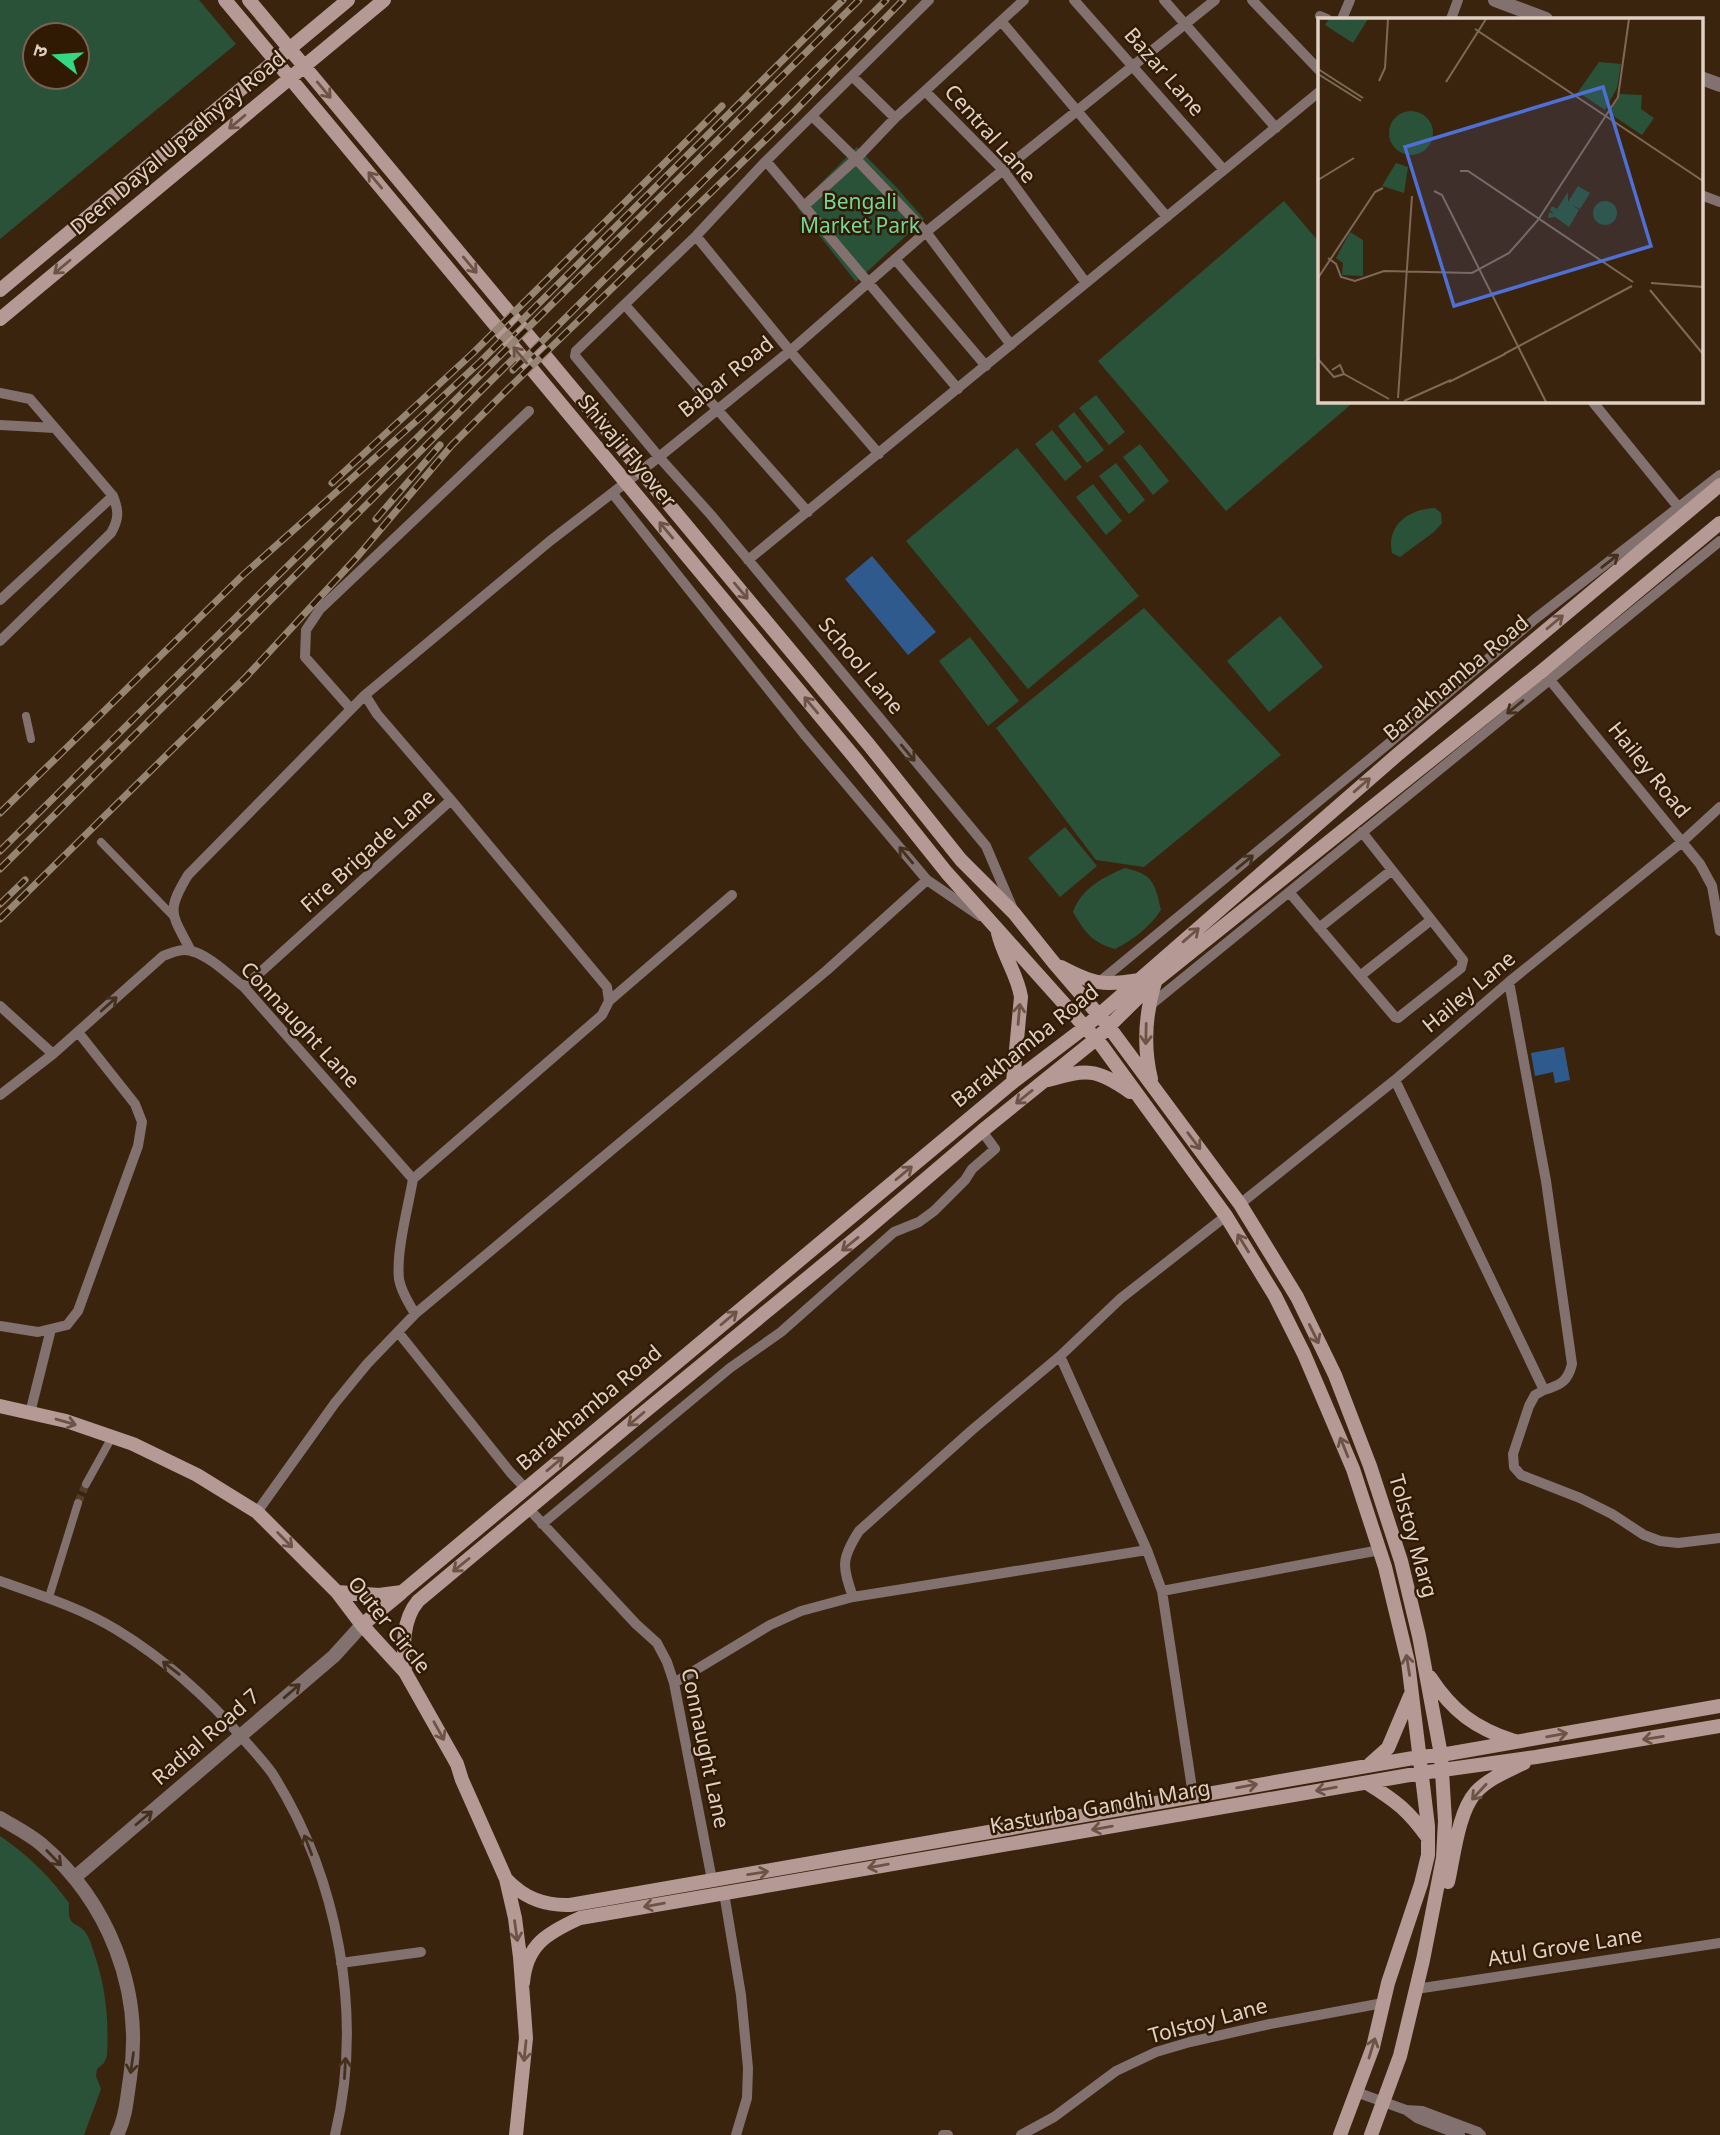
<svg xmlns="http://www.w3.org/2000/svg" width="1720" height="2135" viewBox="0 0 1720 2135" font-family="'Noto Sans','Noto Sans Devanagari',sans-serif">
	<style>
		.green { fill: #2a5239; fill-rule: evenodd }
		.water { fill: #2e5a8e }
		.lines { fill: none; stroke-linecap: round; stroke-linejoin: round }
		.pedestrian-tunnel { stroke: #543e29; stroke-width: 8; stroke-dasharray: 8 4; stroke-linecap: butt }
		.pedestrian { stroke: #82716e; stroke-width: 8 }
		.minor { stroke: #82716e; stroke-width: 10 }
		.tertiary { stroke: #82716e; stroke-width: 14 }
		.secondary { stroke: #b49994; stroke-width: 14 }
		.rail-casing { stroke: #978574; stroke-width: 7 }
		.rail { stroke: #311a04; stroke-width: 4.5; stroke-dasharray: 13; stroke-linecap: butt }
		.oneway { stroke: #6c5345 }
		.oneway2 { stroke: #45301e }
		.labels { text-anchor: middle; stroke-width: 5; stroke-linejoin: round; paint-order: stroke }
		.street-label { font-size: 21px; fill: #e0d1c4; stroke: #311a04 }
		.park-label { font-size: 21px; fill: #75d699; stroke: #311a04 }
		.inset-road { fill: none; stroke: #7d6957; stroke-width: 2 }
		.view { fill: #4e6fd3; fill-opacity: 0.15; stroke: #4e6fd3; stroke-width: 3.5 }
		.inset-edge { fill: none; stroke: #e0d1c4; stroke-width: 3.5 }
	</style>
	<rect width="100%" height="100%" fill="#3b240e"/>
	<!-- green -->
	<path class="green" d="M 0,0 L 199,0 L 236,44 L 0,239 ZM 35,35 L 77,35 L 77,77 L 35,77 Z
		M 857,147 L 897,188 L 924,219 L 856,282 L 797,207 Z
		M 1284,201 L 1319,242 L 1319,401 L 1355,401 L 1226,511 L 1098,361 Z
		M 1096,395 L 1125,432 L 1109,445 L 1079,408 Z
		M 1074,412 L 1104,450 L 1087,463 L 1058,426 Z
		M 1052,430 L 1082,467 L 1065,481 L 1035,444 Z
		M 1140,444 L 1169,481 L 1153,495 L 1123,457 Z
		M 1017,448 L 1139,596 L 1028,689 L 906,541 Z
		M 1116,463 L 1145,500 L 1129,514 L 1099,476 Z
		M 1093,484 L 1122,521 L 1106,535 L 1076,497 Z
		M 1435,508 L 1441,513 L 1442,523 L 1434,532 L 1400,557 L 1392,553 C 1386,525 1409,509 1435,508 Z
		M 1144,608 L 1281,755 L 1144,867 L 1096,860 L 996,728 Z
		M 1280,616 L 1323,667 L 1269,712 L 1227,661 Z
		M 970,637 L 1019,701 L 988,726 L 939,661 Z
		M 1065,827 L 1097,866 L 1060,897 L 1028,858 Z
		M 1125,868 C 1153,874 1155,883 1161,910 C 1149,928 1134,939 1115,949 C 1091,942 1085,932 1073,912 C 1081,889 1103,877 1125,868 Z
		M 0,1836 C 27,1854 50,1877 69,1903 C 67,1930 77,1920 86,1933 C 90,1939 92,1947 94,1953 C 106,1987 109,2021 107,2056 L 104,2063 L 97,2069 L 96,2076 L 101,2089 L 84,2135 L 0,2135 Z"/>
	<!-- water -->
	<path class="water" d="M 872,556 L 936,632 L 908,655 L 845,579 Z
		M 1564,1047 L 1570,1080 L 1555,1083 L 1553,1072 L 1535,1076 L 1531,1053 Z"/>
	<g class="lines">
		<!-- pedestrian-tunnel -->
		<path class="pedestrian-tunnel" d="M 78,1503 L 86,1484"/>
		<!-- pedestrian -->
		<path class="pedestrian" d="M 26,716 L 31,739
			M 101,842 L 172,915
			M 86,1484 L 112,1437
			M 49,1597 L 78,1503"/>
		<!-- minor -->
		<path class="minor" d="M 929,0 L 766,161 L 696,236 L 576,351 L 575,356 L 659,457 L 711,515 L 986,846 L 1012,907
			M 1074,0 L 1224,170
			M 1164,0 L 1276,128
			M 1252,0 L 1319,70
			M 1320,16 L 1327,19
			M 1342,19 L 1350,0
			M 1451,19 L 1458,0
			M 1001,21 L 1167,217
			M 852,76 L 895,118 L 925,91 L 1003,170 L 1086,283
			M 925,91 L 1024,0
			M 812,116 L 856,159 L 926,232 L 1011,345
			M 766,161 L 958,389
			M 1701,195 L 1720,202
			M 804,206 L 856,159 L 895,118
			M 696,236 L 790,351 L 879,454
			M 895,259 L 986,366
			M 625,305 L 808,512
			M 0,393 L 30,399 L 55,428
			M 1592,401 L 1679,508
			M 0,425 L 55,428 L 113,496 C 119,511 119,519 111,533 L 0,641
			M 613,494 L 804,734 L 927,880 L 980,916
			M 748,560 L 1319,92
			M 0,600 L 113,496
			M 1545,674 L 1700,864 L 1712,886 L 1720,931
			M 351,709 L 305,657 L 306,630 L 320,609 L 529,411
			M 451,800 L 377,714 L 365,695 L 550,541 L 659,457 L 790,351 L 926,232 L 1215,0
			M 1289,892 L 1395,1017 L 1398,1018 L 1461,968 L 1463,960 L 1362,832
			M 1319,928 L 1392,870
			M 191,951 C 172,914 165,913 188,875 L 365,695
			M 1360,976 L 1431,920
			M 1098,983 L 1388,744 L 1535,619 L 1720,475
			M 244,987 L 451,800 L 607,987 L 609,1001
			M 0,1006 L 53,1054
			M 1148,1007 L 1720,541
			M 1395,1080 L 1544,1390 C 1561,1385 1568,1381 1572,1364 L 1546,1181 L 1509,982
			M 0,1095 L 53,1054 L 163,956 C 171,953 181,948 191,951 C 209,955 230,976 244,987 L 413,1179 C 408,1208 396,1251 399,1279 C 401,1292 409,1303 415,1314
			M 413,1179 L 602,1015 L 609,1001 L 732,895
			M 1240,1204 L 1395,1080 L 1509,982 L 1682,842 L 1720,807
			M 0,1326 L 38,1332 L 67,1325 L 78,1311 L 138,1146 L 142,1122 L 135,1104 L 78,1032
			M 398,1332 L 510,1472 L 526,1489
			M 1544,1390 L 1535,1395 L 1529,1406 L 1513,1454 L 1514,1467 L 1521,1475 L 1580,1498 L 1612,1514 L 1644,1535 L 1660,1541 L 1678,1543 L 1720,1538
			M 30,1413 L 51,1329
			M 529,1509 L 636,1624 L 657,1643 L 667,1662 L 674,1683 L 712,1880
			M 257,1512 L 335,1403 L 367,1364 L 415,1314 L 826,971 L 927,880
			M 542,1524 L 730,1368 L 781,1332 L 894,1232 L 919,1222 L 934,1211 L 965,1180 L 972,1169 L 995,1149 L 982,1131
			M 1147,1550 L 1162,1591
			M 0,1581 C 40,1595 81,1608 117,1630 C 166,1660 207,1697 245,1741 C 254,1751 264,1762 272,1773 C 338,1877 364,2015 335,2135
			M 853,1597 L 1147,1550 L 1060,1356
			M 674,1683 L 770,1625 L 801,1611 L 853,1597 C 842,1566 841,1559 859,1531 L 972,1430 L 1060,1356 L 1120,1299 L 1226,1216
			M 1193,1795 L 1162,1591 L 1380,1550
			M 724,1893 L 741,1995 L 748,2068 L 747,2098 L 736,2135
			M 341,1963 L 421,1952
			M 1416,1989 L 1720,1943
			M 1356,2092 L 1406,2110 L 1417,2118 L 1460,2135
			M 1406,2110 L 1422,2111 L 1478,2132 L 1481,2135
			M 943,2135 L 948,2135
			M 1021,2135 L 1054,2117 L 1116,2071 L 1156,2052 L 1190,2042 L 1270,2024 L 1383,2003"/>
		<!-- tertiary -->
		<path class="tertiary" d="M 1495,0 L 1546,19
			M 1701,78 L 1720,85
			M 0,1818 C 13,1826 29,1834 41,1844 C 108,1901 144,1990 130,2078 C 127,2097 126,2118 117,2135
			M 74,1878 L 334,1656 L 362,1625"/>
		<!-- secondary -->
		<path class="secondary" d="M 225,0 L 855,758 L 947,873 L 1102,1046 L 1226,1216 L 1275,1296 L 1304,1354 L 1353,1469 L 1385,1567 L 1408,1662 L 1428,1826 L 1428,1855 L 1421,1884 L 1388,1983 L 1373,2047 L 1340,2135
			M 249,0 L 869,745 L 961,860 L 1014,913 L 1054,963 L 1109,1027 L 1240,1204 L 1297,1297 L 1335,1375 L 1370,1466 L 1401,1561 L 1419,1636 L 1441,1755 L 1445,1821 L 1443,1858 L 1423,1960 L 1400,2056 L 1371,2135
			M 0,290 L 348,0
			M 0,319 L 384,0
			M 998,933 C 1003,955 1018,976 1021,997 L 1013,1082
			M 1061,967 C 1093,984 1103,986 1139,980
			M 1151,1079 C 1143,1046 1145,1015 1155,982
			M 1048,1080 C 1087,1069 1096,1068 1130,1092
			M 0,1406 L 66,1421 L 133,1444 L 197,1475 L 257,1512 L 337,1592 L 362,1625 L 405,1672 L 457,1764 L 462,1780 L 506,1879 L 515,1918 L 520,1957 L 526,2038 L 516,2135
			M 337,1592 L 379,1595 L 402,1592 L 1013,1082 L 1084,1028 L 1397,755 L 1720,485
			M 362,1625 L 401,1593
			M 405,1672 C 403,1647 402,1620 418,1601 L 637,1418 L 867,1229 L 982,1131 L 1096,1039 L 1155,981 L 1542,671 L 1720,523
			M 1430,1677 C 1453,1712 1475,1728 1514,1741
			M 1370,1764 L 1388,1748 L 1410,1696
			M 1367,1783 C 1396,1801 1408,1810 1428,1838
			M 506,1879 C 524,1898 544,1906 570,1905 C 853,1857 1136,1805 1419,1757 L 1441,1755 L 1720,1706
			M 1448,1882 C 1454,1856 1458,1812 1476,1792 C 1489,1778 1508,1771 1524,1763
			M 523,1983 C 526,1945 547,1933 580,1918 L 1421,1773 L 1536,1757 L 1720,1726"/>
		<!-- rail casing -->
		<g class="rail-casing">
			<path id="rail" d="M 513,370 L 886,0
				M 332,483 L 473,353 L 722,106
				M 376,519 L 440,445
				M 0,813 L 243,575 L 422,416 L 481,361 L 843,0
				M 0,851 L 859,0
				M 0,869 L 516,356
				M 0,904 L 25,880
				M 0,919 L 246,677 L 358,556 L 452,445 L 508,389 L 793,113 L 903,0"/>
		</g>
		<!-- rail -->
		<use href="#rail" class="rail"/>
	</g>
	<!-- one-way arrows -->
	<defs><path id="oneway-shaft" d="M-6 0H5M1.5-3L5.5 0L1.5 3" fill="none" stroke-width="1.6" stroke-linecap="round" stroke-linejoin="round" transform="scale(1.75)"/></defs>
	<g class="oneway">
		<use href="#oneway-shaft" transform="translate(324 90) rotate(50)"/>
		<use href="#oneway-shaft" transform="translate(237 122) rotate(140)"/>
		<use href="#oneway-shaft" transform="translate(375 180) rotate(-130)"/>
		<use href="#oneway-shaft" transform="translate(470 265) rotate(50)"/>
		<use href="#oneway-shaft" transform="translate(62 267) rotate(140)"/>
		<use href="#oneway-shaft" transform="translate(520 355) rotate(-130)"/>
		<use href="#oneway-shaft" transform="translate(666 530) rotate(-130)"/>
		<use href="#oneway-shaft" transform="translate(741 591) rotate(50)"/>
		<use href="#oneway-shaft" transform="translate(1555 622) rotate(-40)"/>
		<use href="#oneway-shaft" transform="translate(811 705) rotate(-130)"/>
		<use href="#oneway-shaft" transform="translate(1362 785) rotate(-41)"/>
		<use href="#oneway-shaft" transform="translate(1191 935) rotate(-41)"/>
		<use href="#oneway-shaft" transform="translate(1019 1014) rotate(-85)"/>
		<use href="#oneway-shaft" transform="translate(1146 1034) rotate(91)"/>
		<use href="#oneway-shaft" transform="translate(1024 1097) rotate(141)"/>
		<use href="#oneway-shaft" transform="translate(1194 1141) rotate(53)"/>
		<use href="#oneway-shaft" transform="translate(904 1173) rotate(-40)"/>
		<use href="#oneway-shaft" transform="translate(1243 1243) rotate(-122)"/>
		<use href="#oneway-shaft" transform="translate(850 1244) rotate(141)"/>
		<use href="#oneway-shaft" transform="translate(729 1318) rotate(-40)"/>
		<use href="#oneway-shaft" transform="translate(1314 1334) rotate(64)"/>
		<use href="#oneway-shaft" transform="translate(636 1419) rotate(140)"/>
		<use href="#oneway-shaft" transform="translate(66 1422) rotate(16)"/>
		<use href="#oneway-shaft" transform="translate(1344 1447) rotate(-112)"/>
		<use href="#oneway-shaft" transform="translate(555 1464) rotate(-40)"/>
		<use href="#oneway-shaft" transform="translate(285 1540) rotate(45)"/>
		<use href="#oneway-shaft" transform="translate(461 1565) rotate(141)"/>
		<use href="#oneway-shaft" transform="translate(1408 1665) rotate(-99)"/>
		<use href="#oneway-shaft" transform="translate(439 1731) rotate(61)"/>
		<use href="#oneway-shaft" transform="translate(1557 1735) rotate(-10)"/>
		<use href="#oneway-shaft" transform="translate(1653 1738) rotate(171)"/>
		<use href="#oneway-shaft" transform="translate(1247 1786) rotate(-10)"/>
		<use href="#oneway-shaft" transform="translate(1326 1789) rotate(170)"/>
		<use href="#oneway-shaft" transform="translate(1479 1792) rotate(133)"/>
		<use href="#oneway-shaft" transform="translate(1102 1828) rotate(170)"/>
		<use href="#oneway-shaft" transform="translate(878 1866) rotate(170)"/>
		<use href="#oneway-shaft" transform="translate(758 1873) rotate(-9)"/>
		<use href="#oneway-shaft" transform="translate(654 1905) rotate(170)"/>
		<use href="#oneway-shaft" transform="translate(516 1931) rotate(82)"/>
		<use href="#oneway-shaft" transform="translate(1372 2048) rotate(-73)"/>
		<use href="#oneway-shaft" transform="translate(525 2051) rotate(96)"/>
	</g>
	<g class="oneway2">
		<use href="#oneway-shaft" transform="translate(1610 561) rotate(-38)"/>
		<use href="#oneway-shaft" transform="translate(1515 707) rotate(141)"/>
		<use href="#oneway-shaft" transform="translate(908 753) rotate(50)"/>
		<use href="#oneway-shaft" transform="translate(906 855) rotate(-130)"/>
		<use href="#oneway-shaft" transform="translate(1245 862) rotate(-39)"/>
		<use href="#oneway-shaft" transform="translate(109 1004) rotate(-42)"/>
		<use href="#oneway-shaft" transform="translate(171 1668) rotate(-142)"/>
		<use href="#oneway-shaft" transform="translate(292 1691) rotate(-41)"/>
		<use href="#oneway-shaft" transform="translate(144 1818) rotate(-40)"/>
		<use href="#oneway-shaft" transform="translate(308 1845) rotate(-111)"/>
		<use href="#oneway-shaft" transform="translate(54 1858) rotate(46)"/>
		<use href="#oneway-shaft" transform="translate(132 2063) rotate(98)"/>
		<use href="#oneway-shaft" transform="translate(345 2068) rotate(-87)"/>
	</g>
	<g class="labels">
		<!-- street labels -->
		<g class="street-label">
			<text transform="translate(1164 72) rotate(49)" y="7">Bazar Lane</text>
			<text transform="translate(990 134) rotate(48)" y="7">Central Lane</text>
			<text transform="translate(178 143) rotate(-40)" y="7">Deen Dayal Upadhyay Road</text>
			<text transform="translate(726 377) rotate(-39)" y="7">Babar Road</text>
			<text transform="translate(627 451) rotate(50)" y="7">Shivaji Flyover</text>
			<text transform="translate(861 666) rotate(50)" y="7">School Lane</text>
			<text transform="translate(1456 678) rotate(-40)" y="7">Barakhamba Road</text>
			<text transform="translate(1649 770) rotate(51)" y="7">Hailey Road</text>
			<text transform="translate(368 851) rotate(-42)" y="7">Fire Brigade Lane</text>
			<text transform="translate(1469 992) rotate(-40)" y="7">Hailey Lane</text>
			<text transform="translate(300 1025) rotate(47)" y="7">Connaught Lane</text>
			<text transform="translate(1025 1046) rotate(-39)" y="7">Barakhamba Road</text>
			<text transform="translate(589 1408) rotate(-40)" y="7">Barakhamba Road</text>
			<text transform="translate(1413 1536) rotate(74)" y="7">Tolstoy Marg</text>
			<text transform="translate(389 1625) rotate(51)" y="7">Outer Circle</text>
			<text transform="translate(206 1737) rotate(-41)" y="7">Radial Road 7</text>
			<text transform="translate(705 1748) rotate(78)" y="7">Connaught Lane</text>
			<text transform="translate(1100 1807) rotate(-10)" y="7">Kasturba Gandhi Marg</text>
			<text transform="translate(1565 1947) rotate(-9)" y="7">Atul Grove Lane</text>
			<text transform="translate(1208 2021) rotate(-15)" y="7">Tolstoy Lane</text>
		</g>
		<!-- park labels -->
		<g class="park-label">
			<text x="860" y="209">Bengali<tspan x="860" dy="24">Market Park</tspan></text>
		</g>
	</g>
	<!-- overview -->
	<g transform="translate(1318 18)">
		<rect width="385" height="385" fill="#3b240e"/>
		<path d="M 11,1 L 50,1 L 35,25 L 7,7 ZM 281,44 L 303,46 L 299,70 L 287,92 L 260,74 ZM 302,76 L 324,77 L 323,91 L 336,100 L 324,117 L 291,95 ZM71 115a22 22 0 1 1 44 0a22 22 0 1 1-44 0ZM 78,145 L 90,149 L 86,175 L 64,168 ZM 260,168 L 272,175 L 262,191 L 254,187 L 261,192 L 251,209 L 237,199 L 230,200 L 231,194 L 236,196 L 232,192 L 234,188 L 239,191 L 250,174 L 250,184 ZM275 195a12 12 0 1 1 24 0a12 12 0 1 1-24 0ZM 32,214 L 45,222 L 45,258 L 24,257 L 25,245 L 18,240 Z" fill="#2a5239"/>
		<path class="inset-road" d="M 157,11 L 385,163M 0,51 L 45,80M 0,56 L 43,83M 61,63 L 67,50 L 70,1M 128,64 L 168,1M 142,153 L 150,153 L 315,264M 0,162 L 36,140M 116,173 L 124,177 L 228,384M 10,240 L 18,246 L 23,259 L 37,263 L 66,253 L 154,255 L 191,235 L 220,202 L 300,79 L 311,1M 0,260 L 57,174 L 65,170M 333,265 L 385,269M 332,272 L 385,336M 186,336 L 314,268M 0,341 L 16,359 L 26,356 L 22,347 L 14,352M 26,356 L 71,381M 131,364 L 187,336M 80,380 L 94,178M 86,383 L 133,362"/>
		<path class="view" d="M 285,69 L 333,228 L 136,288 L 87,129 Z"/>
		<rect width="385" height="385" class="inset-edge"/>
	</g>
	<!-- north arrow -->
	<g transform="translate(56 56) rotate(287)"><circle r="33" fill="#311a04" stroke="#776351" stroke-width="2"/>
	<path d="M0-5L12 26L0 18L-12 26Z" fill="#33d882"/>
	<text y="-10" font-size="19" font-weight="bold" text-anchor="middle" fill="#e0d1c4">उ</text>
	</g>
</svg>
